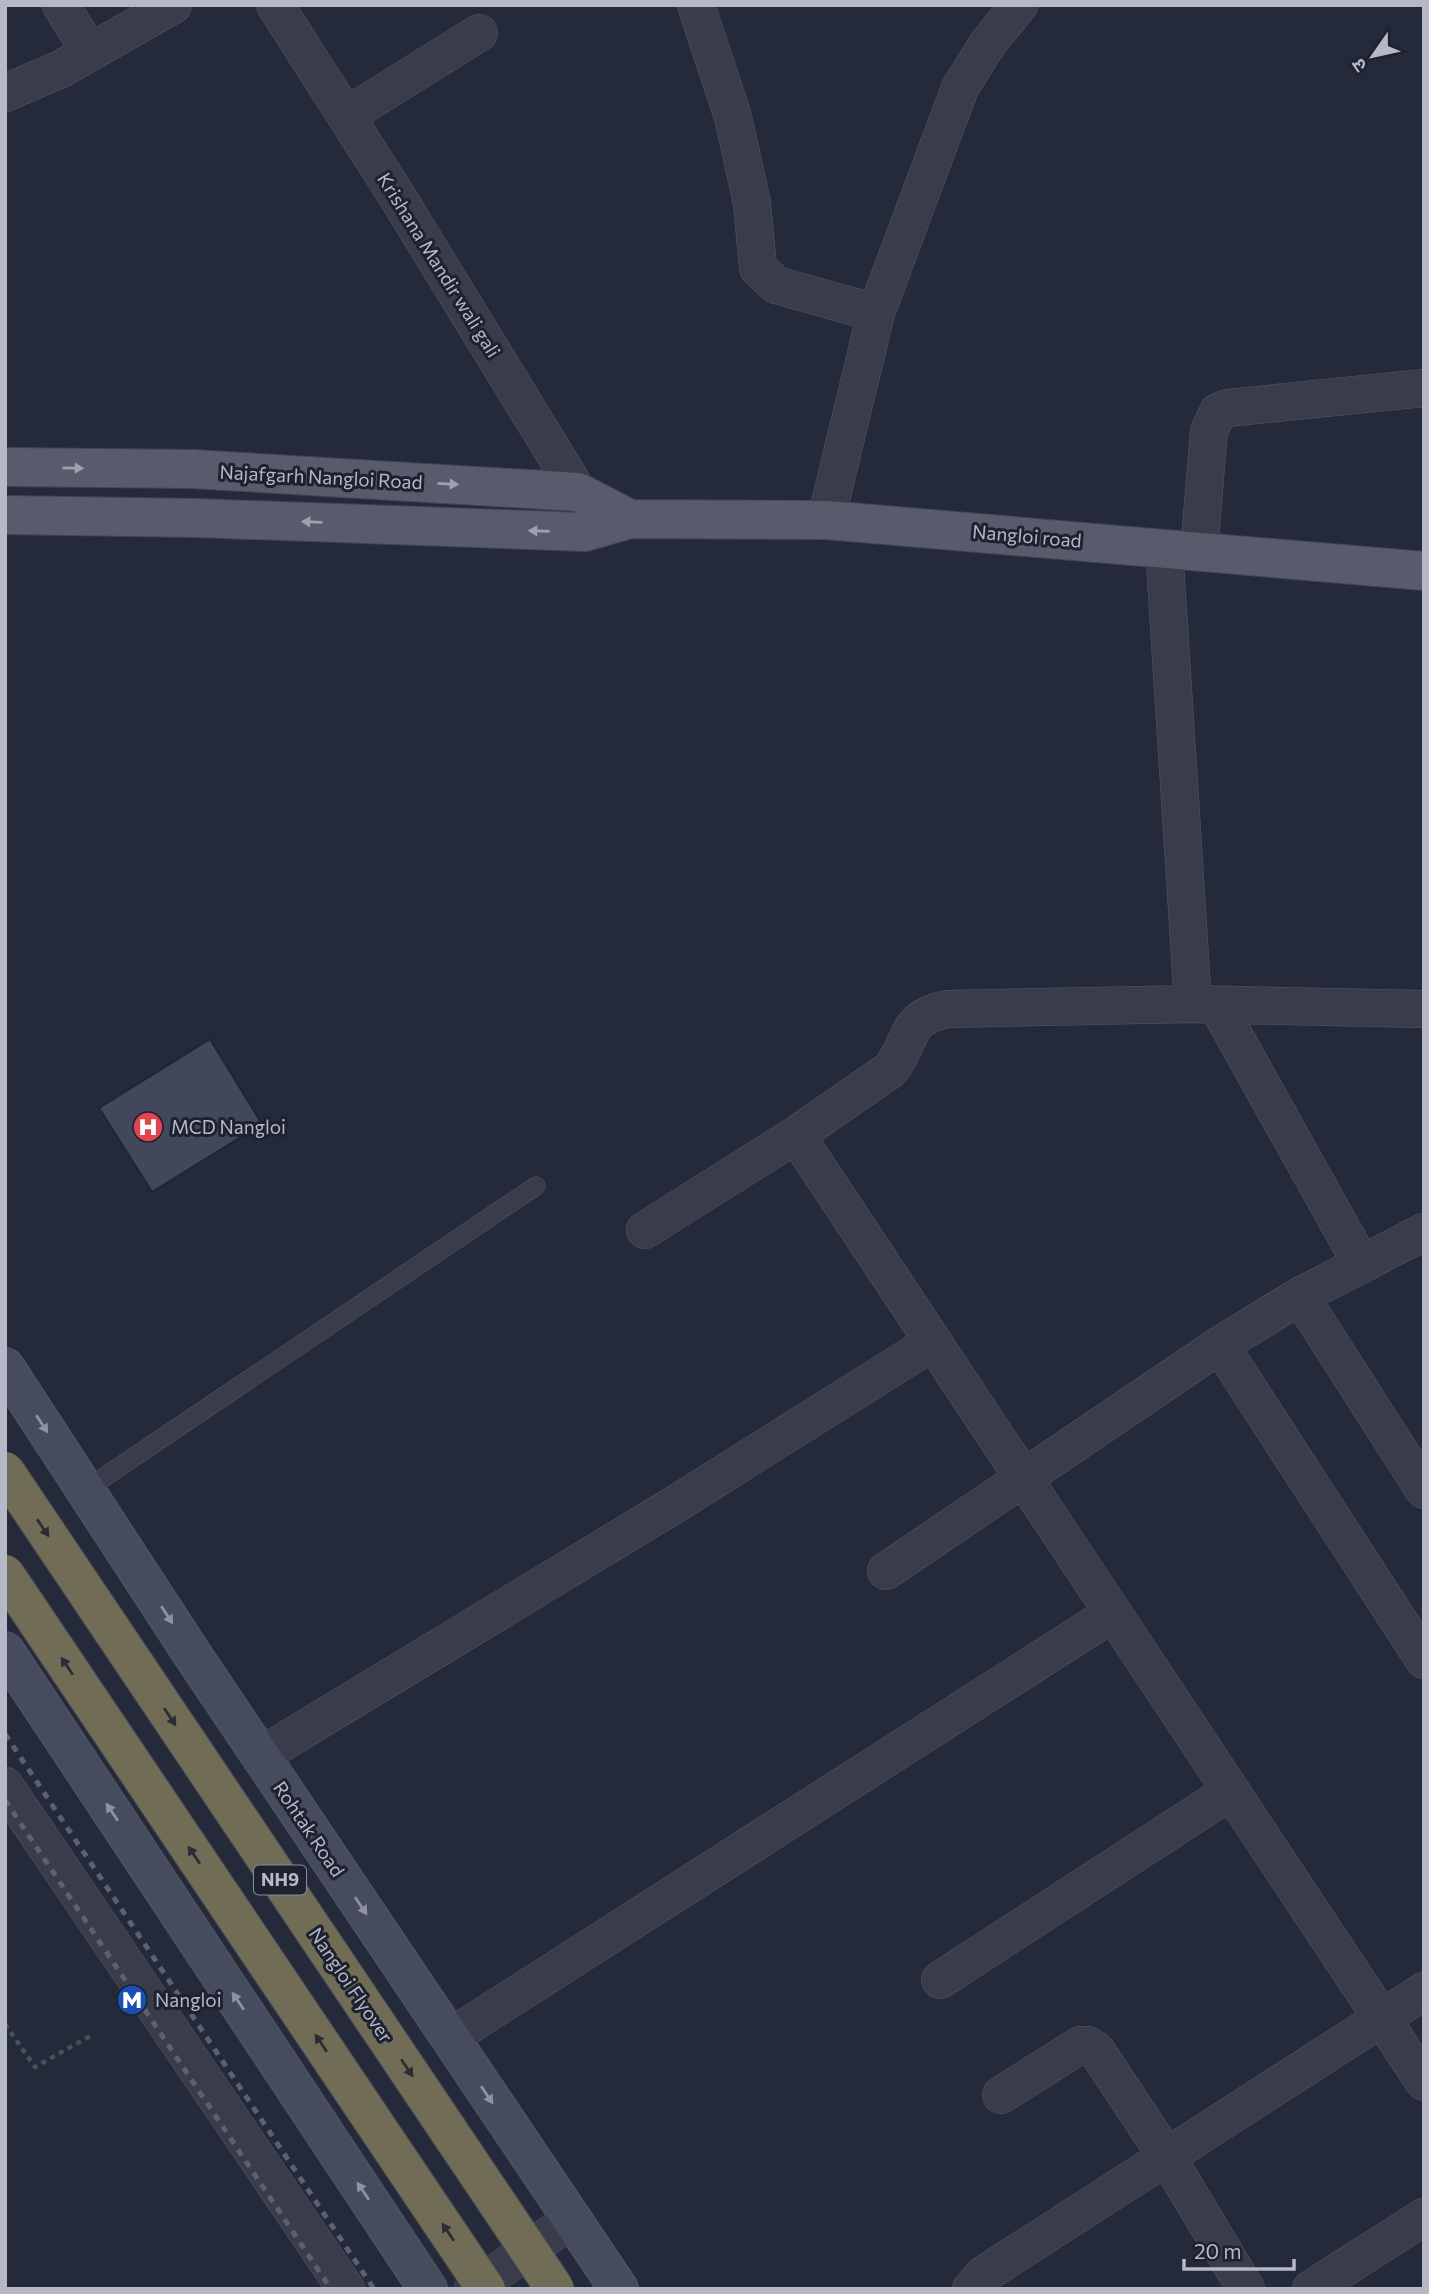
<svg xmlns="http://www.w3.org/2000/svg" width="1429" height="2294" viewBox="0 0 1429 2294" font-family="Commissioner,'Noto Sans Devanagari',sans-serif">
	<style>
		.building { fill: #42475b; stroke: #202432; stroke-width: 2 }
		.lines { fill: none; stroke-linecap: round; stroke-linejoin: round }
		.lane-casing { stroke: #545866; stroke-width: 19 }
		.street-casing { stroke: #545866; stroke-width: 38 }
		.secondary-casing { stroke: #545866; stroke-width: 40 }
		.primary-casing { stroke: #424654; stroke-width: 40 }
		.path { stroke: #455259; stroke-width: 4.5; stroke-dasharray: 5 5; stroke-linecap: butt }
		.lane { stroke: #393c4b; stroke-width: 18 }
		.street { stroke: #393c4b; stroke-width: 37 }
		.secondary { stroke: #474b5e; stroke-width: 38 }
		.primary { stroke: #575b6b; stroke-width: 38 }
		.rail { stroke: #5b6072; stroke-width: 5; stroke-dasharray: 7 7; stroke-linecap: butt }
		.highway-bridge-casing { stroke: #414553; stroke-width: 40; stroke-linecap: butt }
		.highway-bridge { stroke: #716c56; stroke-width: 38 }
		.oneway { fill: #9da1b0 }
		.oneway2 { fill: #8e92a2 }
		.oneway3 { fill: #2a2d36 }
		.labels { text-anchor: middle; stroke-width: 6; stroke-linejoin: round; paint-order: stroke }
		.shield { fill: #1e2230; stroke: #878b9a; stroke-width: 2 }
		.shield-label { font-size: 18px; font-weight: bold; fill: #b4b8c7 }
		.street-label { font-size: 19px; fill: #b4b8c7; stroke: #1e2230 }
		.poi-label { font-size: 19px; fill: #b4b8c7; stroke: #1e2230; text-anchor: start }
	</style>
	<rect width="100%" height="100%" fill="#252a3b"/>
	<!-- building -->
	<path class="building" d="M 210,1039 L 262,1124 L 152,1192 L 99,1108 Z"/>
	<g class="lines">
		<!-- lane casing -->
		<g class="lane-casing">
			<path id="lane" d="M 85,1490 L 536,1186"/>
		</g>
		<!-- street casing -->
		<g class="street-casing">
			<path id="street" d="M 61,5 L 90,53
				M 275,5 L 395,193 L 578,492 L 583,518
				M 696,5 L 733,117 L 752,203 L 758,268 L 776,285 L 876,313
				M 5,93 L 61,69 L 173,5
				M 346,116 L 479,33
				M 826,520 L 876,313 L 960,88 L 988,43 L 1019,5
				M 1164,548 L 1193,1004
				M 1199,551 L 1209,431 L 1218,412 L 1228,408 L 1424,388
				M 1217,1005 L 1362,1265
				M 796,1135 L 890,1070 C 915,1039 902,1018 948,1009 L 1193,1004 L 1424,1009
				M 645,1230 L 796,1135 L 1424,2082
				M 1424,1232 L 1300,1296 L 1220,1345 L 1424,1660
				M 1300,1296 L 1424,1490
				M 886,1571 L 1220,1345
				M 260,1756 L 674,1505 L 933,1342
				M 5,1786 L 346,2289
				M 940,1980 L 1231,1791
				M 449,2038 L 1113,1613
				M 1001,2095 L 1080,2045 L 1088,2045 L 1096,2050 L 1167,2157 L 1246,2289
				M 473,2289 L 571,2220
				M 971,2289 L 983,2275 L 1424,1991
				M 1311,2289 L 1424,2217"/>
		</g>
		<!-- secondary casing -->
		<g class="secondary-casing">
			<path id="secondary" d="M 5,1367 L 194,1657 L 619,2289
				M 5,1651 L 428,2289"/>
		</g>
		<!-- primary casing -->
		<g class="primary-casing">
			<path id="primary" d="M 5,467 L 192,469 L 578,492 L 630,519
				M 5,515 L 196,518 L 585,532 L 630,519 L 826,520 L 1424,571"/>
		</g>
		<!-- path -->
		<path class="path" d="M 5,2024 L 35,2067 L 92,2035"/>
		<!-- lane -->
		<use href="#lane" class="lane"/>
		<!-- street -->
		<use href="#street" class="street"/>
		<!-- secondary -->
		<use href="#secondary" class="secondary"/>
		<!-- primary -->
		<use href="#primary" class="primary"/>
		<!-- rail -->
		<path class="rail" d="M 5,1734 L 374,2289
			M 5,1800 L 331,2289"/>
		<!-- highway-bridge casing -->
		<g class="highway-bridge-casing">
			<path id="highway-bridge" d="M 5,1471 L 555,2289
				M 5,1574 L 486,2289"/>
		</g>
		<!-- highway-bridge -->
		<use href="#highway-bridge" class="highway-bridge"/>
	</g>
	<!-- one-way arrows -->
	<defs><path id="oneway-solid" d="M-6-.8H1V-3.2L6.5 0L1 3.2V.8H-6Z" transform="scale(1.75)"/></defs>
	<g class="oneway">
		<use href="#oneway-solid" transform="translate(73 468) rotate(1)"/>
		<use href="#oneway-solid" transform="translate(448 484) rotate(3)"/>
		<use href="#oneway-solid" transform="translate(312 522) rotate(-178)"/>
		<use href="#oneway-solid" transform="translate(539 531) rotate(-178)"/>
	</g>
	<g class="oneway2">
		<use href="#oneway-solid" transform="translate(42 1424) rotate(57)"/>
		<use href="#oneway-solid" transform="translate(167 1615) rotate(57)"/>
		<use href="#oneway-solid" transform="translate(112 1812) rotate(-124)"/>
		<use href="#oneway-solid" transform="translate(361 1906) rotate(56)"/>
		<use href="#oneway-solid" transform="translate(238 2001) rotate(-124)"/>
		<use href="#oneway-solid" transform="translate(487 2095) rotate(56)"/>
		<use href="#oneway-solid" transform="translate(363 2191) rotate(-124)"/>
	</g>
	<g class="oneway3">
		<use href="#oneway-solid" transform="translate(43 1528) rotate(56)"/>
		<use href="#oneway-solid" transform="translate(67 1666) rotate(-124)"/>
		<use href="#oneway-solid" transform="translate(170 1717) rotate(56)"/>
		<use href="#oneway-solid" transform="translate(194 1855) rotate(-124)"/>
		<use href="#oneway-solid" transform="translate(321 2043) rotate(-124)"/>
		<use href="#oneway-solid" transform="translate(407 2068) rotate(56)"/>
		<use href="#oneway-solid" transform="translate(448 2232) rotate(-124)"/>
	</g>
	<!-- icons -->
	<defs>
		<g id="hospital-disc" transform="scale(1.575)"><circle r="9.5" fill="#e0444e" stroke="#1e2230"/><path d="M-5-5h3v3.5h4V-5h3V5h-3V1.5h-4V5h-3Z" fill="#fff"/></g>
		<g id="metro-disc" transform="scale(1.575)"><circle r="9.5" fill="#1a4fb4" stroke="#1e2230"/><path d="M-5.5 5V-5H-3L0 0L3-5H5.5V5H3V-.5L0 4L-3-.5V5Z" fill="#fff"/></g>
	</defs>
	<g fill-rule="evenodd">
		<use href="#hospital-disc" x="148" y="1127"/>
		<use href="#metro-disc" x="132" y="2000"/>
	</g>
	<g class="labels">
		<!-- shield labels -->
		<rect class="shield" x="254" y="1865.5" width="52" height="29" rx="5"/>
		<g class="shield-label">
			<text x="280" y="1886">NH9</text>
		</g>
		<!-- street labels -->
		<g class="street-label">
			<text transform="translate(439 265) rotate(58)" y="7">Krishana Mandir wali gali</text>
			<text transform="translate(321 477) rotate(3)" y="7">Najafgarh Nangloi Road</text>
			<text transform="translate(1027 536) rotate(5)" y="7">Nangloi road</text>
			<text transform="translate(309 1829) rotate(56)" y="7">Rohtak Road</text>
			<text transform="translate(351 1985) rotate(56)" y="7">Nangloi Flyover</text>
		</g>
		<!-- poi labels -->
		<g class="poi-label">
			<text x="171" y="1134">MCD Nangloi</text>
			<text x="155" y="2007">Nangloi</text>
		</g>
	</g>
	<!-- border -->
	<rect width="1429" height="2294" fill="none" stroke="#b4b8c7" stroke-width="14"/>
	<!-- north arrow -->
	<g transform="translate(1373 56) rotate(236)" stroke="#1e2230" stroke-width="5" paint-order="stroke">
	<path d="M0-5L12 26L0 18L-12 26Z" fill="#b4b8c7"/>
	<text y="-10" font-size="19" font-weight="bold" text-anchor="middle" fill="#b4b8c7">उ</text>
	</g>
	<!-- scale -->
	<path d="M1184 2259v10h110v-10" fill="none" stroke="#b4b8c7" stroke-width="3.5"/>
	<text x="1194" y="2259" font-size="21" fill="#b4b8c7" stroke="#1e2230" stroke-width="5" paint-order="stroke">20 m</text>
</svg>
